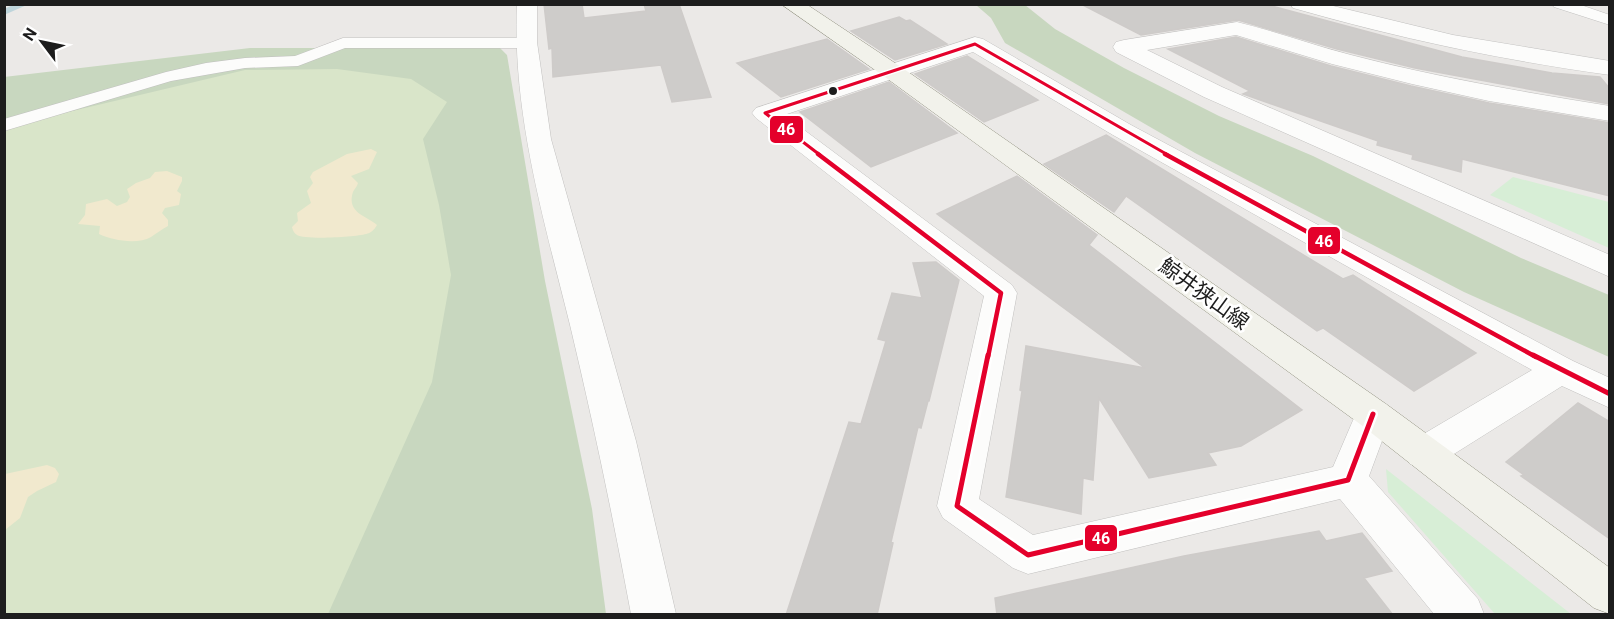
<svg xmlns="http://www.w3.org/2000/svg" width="1614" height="619" viewBox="0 0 1614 619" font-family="Roboto,'Noto Sans JP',sans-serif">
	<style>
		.grass { fill: #d9e5c9 }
		.forest { fill: #c8d7bf }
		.sand { fill: #f1e9ce }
		.park { fill: #d7eed6 }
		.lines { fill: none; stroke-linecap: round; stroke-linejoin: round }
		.stream { fill: #bed5db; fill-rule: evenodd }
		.building { fill: #ceccca; stroke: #cecbc9; stroke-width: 1.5 }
		.lane-casing { stroke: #c1c0bf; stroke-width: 1 }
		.street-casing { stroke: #c1c0bf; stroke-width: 1 }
		.secondary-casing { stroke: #929281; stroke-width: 1 }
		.lane { fill: #fcfcfb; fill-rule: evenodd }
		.street { fill: #fcfcfb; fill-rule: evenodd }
		.secondary { fill: #f2f2eb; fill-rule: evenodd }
		.bus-1-far2-casing { stroke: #fff; stroke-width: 6 }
		.bus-1-far1-casing { stroke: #fff; stroke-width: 9 }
		.bus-1-casing { stroke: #fff; stroke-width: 10 }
		.bus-1-far2 { stroke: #e4002b; stroke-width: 3 }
		.bus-1-far1 { stroke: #e4002b; stroke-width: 4.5 }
		.bus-1 { stroke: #e4002b; stroke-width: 5 }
		.bus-dot { fill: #1d1d1d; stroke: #fff; stroke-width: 2 }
		.labels { text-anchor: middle; stroke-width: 5; stroke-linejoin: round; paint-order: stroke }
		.street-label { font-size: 21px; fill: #1d1d1d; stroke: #fff }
		.line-badge { stroke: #fff; stroke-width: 2 }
		.badge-label { font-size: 16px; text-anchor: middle; font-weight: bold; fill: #fff }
	</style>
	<rect width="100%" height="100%" fill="#ebe9e7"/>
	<!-- grass -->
	<path class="grass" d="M 248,52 L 472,68 L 514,614 L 5,614 L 5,80 Z"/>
	<!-- forest -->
	<path class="forest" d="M 976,5 L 1025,5 L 1055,29 L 1124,68 L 1219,116 L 1313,156 L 1521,258 L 1609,295 L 1609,357 L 1464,292 L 1195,153 L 1005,43 L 991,18 Z
		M 250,48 L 500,48 L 507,55 L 545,281 L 592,509 L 606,614 L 328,614 L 432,382 L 451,275 L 439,205 L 423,139 L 447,102 L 411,79 L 337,69 L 245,70 L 5,127 L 4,77 Z"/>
	<!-- sand -->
	<path class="sand" d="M 371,149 L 377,152 L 369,169 L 351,176 L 358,183 C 357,187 354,189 353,192 C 346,213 367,216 377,225 C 374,230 371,233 366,234 C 356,237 305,240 297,235 C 294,233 293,231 292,227 L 298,221 L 297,213 L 311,203 L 307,191 L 313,183 L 310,177 L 313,172 L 347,154 Z
		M 167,171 L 182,177 L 182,181 L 177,191 L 181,194 L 179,205 L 165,208 L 162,213 L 168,220 L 168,226 C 162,229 157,233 151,237 C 137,245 112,240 99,234 L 100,226 L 78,224 L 85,215 L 86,204 L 107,199 L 117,206 L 127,202 L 130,197 L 127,189 L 136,183 L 150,178 L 155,172 Z
		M 47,465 L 55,468 L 59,474 L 56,482 L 37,491 L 28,497 L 20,518 L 5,530 L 5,474 Z"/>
	<!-- park -->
	<path class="park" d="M 1513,177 L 1609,202 L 1609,248 L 1490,195 Z
		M 1386,469 L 1571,614 L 1495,614 L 1388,492 Z"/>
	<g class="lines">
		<!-- stream -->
		<path class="stream" d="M 15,4 L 29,4 L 4,15 L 4,9 Z"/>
	</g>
	<!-- building -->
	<path class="building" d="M 544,4 L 582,4 L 584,18 L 646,11 L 644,4 L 679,4 L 711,97 L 672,102 L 661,65 L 553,77 L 552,48 L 549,49 Z
		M 1081,4 L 1264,4 L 1462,57 L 1552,73 L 1600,77 L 1610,89 L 1610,104 L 1415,68 L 1337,49 L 1238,20 L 1141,35 Z
		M 899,17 L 906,21 L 910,20 L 947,44 L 895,60 L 851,31 Z
		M 1236,37 L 1331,66 L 1411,86 L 1489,103 L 1610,123 L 1610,196 L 1462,159 L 1461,172 L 1412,159 L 1413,155 L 1377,145 L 1378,141 L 1243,94 L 1250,91 L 1168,49 Z
		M 827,39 L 869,69 L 781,97 L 737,63 Z
		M 967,56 L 1038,100 L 984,122 L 915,74 Z
		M 889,82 L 957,133 L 871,167 L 800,112 Z
		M 1106,135 L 1343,279 L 1353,275 L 1476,353 L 1414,391 L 1323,328 L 1317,331 L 1126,196 L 1114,212 L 1044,164 Z
		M 1017,176 L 1097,235 L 1089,245 L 1302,410 L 1241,446 L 1208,453 L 1216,465 L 1149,478 L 1099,398 L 1093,480 L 1083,478 L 1081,514 L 1006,497 L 1022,391 L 1020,390 L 1026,346 L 1145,368 L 937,214 Z
		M 936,262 L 959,280 L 929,401 L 928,401 L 921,428 L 918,427 L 891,542 L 893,543 L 877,615 L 786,615 L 849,422 L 861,424 L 886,341 L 878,339 L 892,293 L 922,298 L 913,263 Z
		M 1578,403 L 1610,422 L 1610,539 L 1521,476 L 1524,475 L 1506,462 Z
		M 1319,531 L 1326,541 L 1362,533 L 1392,571 L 1364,578 L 1393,615 L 997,615 L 995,598 L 1184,556 Z"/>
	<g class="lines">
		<!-- lane casing -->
		<g class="lane-casing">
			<path id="lane" d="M 1552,4 L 1578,4 L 1610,15 L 1610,25 L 1554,7 Z
				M 343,38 L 527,38 L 533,39 L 536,43 L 533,47 L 527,48 L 345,48 L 298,66 L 245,68 L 171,81 L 4,131 L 4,119 L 166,72 L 206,63 L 245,58 L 295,56 Z"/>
		</g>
		<!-- street casing -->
		<g class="street-casing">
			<path id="street" d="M 517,4 L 537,4 L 537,42 L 551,139 L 636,441 L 676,614 L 631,614 C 613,517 593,421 570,325 C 544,220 512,114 517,4 Z
				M 1290,4 L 1325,4 L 1453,35 L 1610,61 L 1610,75 C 1502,60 1397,38 1293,8 Z
				M 1237,22 C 1275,31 1312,45 1351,55 C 1436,77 1522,92 1610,106 L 1610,121 L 1489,101 L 1412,84 L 1332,64 L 1236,35 L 1147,50 L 1222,87 L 1610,255 L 1610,277 L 1204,97 L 1116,52 L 1113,47 L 1116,42 L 1124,40 Z
				M 975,37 L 983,39 L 1131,125 L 1573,361 L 1610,378 L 1610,408 L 1562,386 L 1438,464 L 1424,469 L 1410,464 L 1405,453 L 1410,442 L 1532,370 L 1113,135 L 973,52 L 784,115 L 1012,285 L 1017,293 L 979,499 L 1033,535 L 1333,467 L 1360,404 L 1373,400 L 1386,404 L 1392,414 L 1369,476 L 1478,599 L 1484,614 L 1434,614 L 1340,499 L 1028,574 L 1013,568 L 943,518 L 937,506 L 984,296 L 756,118 L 752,113 L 756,108 Z"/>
		</g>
		<!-- secondary casing -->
		<g class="secondary-casing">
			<path id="secondary" d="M 781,4 L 806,4 L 901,67 L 1386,404 L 1610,568 L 1610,614 L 1594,608 L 1360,424 L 885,77 Z"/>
		</g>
		<!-- lane -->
		<use href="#lane" class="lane"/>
		<!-- street -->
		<use href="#street" class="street"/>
		<!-- secondary -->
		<use href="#secondary" class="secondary"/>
		<!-- bus-1-far2 casing -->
		<g class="bus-1-far2-casing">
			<path id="bus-1-far2" d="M 820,155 L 765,113 L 975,44 L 1168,155"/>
		</g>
		<!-- bus-1-far1 casing -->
		<g class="bus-1-far1-casing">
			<path id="bus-1-far1" d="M 818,154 L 1001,293 L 988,357
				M 1165,154 L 1536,357"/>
		</g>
		<!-- bus-1 casing -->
		<g class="bus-1-casing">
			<path id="bus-1" d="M 988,355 L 957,506 L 1028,555 L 1348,480 L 1373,414
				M 1533,355 L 1610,394"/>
		</g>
		<!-- bus-1-far2 -->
		<use href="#bus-1-far2" class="bus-1-far2"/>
		<!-- bus-1-far1 -->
		<use href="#bus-1-far1" class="bus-1-far1"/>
		<!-- bus-1 -->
		<use href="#bus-1" class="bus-1"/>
	</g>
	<!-- markers -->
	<circle class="bus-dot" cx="833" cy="91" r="5"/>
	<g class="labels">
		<!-- street labels -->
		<g class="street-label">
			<text transform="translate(1204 294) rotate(36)" y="7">鯨井狭山線</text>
		</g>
	</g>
	<g class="line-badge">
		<rect x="769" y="115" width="35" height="29" rx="6" fill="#e4002b"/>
		<rect x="1307" y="226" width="34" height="29" rx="6" fill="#e4002b"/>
		<rect x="1084" y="524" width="34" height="28" rx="6" fill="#e4002b"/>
	</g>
	<g class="badge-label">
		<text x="786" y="135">46</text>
		<text x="1324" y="247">46</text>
		<text x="1101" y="544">46</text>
	</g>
	<!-- border -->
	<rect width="1614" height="619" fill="none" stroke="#1d1d1d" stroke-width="12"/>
	<!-- north arrow -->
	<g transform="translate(42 42) rotate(302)" stroke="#ffffff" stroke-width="4.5" paint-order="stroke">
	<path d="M0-4.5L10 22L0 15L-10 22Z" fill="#1d1d1d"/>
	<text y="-9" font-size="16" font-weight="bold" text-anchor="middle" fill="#1d1d1d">N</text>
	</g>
</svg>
